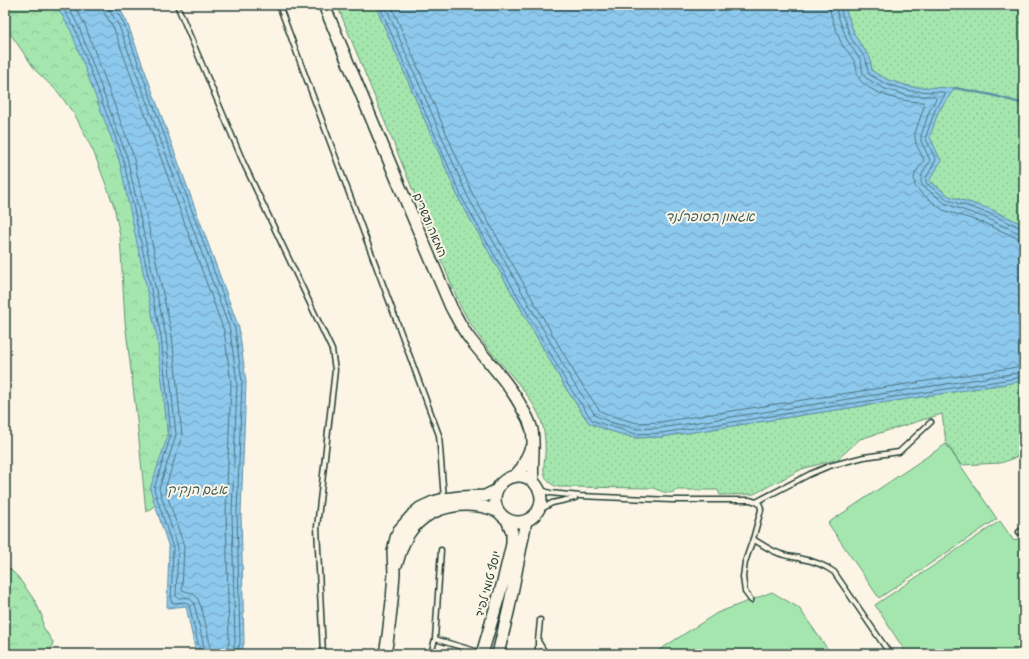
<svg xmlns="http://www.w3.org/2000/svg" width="1029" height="659" viewBox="0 0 1029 659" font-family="Itim,'Playpen Sans Hebrew',sans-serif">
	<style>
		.grass { fill: url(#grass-dots); stroke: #629272 }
		.forest { fill: url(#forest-crowns); stroke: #629272 }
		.garden { fill: #a5e6af; stroke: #629272 }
		.water { fill: url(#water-waves); stroke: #6190a3 }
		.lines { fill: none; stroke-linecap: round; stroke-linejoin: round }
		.shore { stroke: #4b757e; stroke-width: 1 }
		.stream { stroke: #6190a3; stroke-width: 2.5 }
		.service-casing { stroke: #1f3d34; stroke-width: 7 }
		.tertiary-casing { stroke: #1f3d34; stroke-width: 14 }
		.service { stroke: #fcf5e5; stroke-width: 4 }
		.tertiary { stroke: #fcf5e5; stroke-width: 11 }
		.labels { text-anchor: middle; stroke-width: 4; stroke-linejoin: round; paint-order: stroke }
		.street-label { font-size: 12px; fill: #1f3d34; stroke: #fcf5e5 }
		.water-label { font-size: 13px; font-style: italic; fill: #355959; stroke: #fcf5e5 }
	</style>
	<defs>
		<pattern id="grass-dots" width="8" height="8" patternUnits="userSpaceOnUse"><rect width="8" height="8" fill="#a5e6af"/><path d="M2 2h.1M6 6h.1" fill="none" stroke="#8ec697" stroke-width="1.8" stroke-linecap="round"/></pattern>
		<pattern id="forest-crowns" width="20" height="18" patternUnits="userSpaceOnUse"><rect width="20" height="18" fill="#a5e6af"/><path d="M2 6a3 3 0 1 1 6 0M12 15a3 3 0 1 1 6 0" fill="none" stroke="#8ec697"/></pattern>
		<pattern id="water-waves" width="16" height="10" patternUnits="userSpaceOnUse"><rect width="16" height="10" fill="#8dc8ed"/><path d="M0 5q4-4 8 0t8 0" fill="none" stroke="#73a4c1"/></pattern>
	</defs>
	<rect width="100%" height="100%" fill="#fcf5e5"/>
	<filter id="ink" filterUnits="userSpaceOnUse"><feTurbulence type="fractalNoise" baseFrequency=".025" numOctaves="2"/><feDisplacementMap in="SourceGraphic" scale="8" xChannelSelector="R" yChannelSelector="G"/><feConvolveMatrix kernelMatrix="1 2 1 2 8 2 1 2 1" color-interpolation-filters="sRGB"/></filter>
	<g filter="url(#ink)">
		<!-- grass -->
		<path class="grass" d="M 337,5 L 375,5 L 459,199 L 565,387 L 589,423 L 607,430 L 635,438 L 661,437 L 1024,381 L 1024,454 L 1001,463 L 961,465 L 946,442 L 942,414 L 860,439 L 838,459 L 802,469 L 754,494 L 720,495 L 718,490 L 677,490 C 670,496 661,491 653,488 L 558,487 C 551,485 545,480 544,472 C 543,467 545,460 545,454 C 546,442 544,426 539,415 C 528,392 507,371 491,352 C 478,336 468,321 459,303 Z
			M 844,5 L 918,5 L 921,7 L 927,5 L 1024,5 L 1024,225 L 990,209 L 949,196 L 929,180 L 941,161 L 929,137 L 938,112 L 954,88 L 912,87 L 888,80 L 872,71 L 870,58 L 855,36 Z"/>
		<!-- forest -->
		<path class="forest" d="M 5,5 L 59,5 L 92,69 L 155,281 L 172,493 L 146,512 L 137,420 L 125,322 L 120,236 L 114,206 L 94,153 L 76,117 L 58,92 L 36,71 L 5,26 Z
			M 5,564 L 18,577 L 35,601 L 42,616 L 43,627 L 53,642 L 51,650 L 48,654 L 5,654 Z"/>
		<!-- garden -->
		<path class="garden" d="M 946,444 L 997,519 L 879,598 L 828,523 Z
			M 1000,521 L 1014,541 L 1024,535 L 1024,654 L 907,654 L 875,605 Z
			M 772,592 L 799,608 L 831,654 L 653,654 L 717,613 Z"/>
		<!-- water -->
		<path class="water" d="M 56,5 L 118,5 L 127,22 L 239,328 L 246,382 L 241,513 L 244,643 L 241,654 L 193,654 L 195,649 L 186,606 L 167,608 L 169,548 L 150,489 L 168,435 L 157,337 L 119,159 L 71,31 Z
			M 375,5 L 844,5 L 855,36 L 870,58 L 872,71 L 888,80 L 912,87 L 955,88 L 938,112 L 930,137 L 941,161 L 929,181 L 949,196 L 990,209 L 1024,225 L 1024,381 L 661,437 L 635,438 L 607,430 L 589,423 L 565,387 L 459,199 Z"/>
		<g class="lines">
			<!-- shore -->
			<path class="shore" d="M 61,5 L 75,29 L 123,158 L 161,336 L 171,435 L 154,489 L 173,548 L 171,602 L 173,603 L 185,602 L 189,605 L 199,648 L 197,654
				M 67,5 L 79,27 L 127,157 L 166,336 L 176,435 L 159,489 L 178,547 L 176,596 L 178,598 C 185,597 190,597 194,603 L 204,647 L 203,654
				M 74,5 L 85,25 L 133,155 L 172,335 L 182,436 L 165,489 L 184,546 L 182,590 C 187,592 192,592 196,596 C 201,601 210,640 210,648 C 210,651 210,651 209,654
				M 103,5 L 104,12 L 114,29 L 224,331 L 231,383 L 226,513 L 229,641 L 226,654
				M 109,5 L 110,11 L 119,26 L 230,330 L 237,383 L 232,513 L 235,642 L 232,654
				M 115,5 L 115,8 L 124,24 L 235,329 L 242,382 L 237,513 L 240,642 L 237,654
				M 379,5 L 462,198 L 568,385 L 592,420 L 609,426 L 636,434 L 661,433 L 1024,377
				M 385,5 L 467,195 L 573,382 L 596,416 L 610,422 L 636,429 L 660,428 L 1024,372
				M 391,5 L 472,193 L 578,379 L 600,411 L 612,416 L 637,423 L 660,422 L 1024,366
				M 829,5 C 830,15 838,37 843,46 C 847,51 853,57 855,63 C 858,71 856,78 863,83 C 878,96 903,102 923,102 L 925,104 L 915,133 L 915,138 L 916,144 L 924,160 L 916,172 L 914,178 L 915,186 L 921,193 L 943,210 L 984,223 L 1017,238 L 1024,240
				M 835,5 L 838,16 L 847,40 L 861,61 L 863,74 L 866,78 L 885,89 L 909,96 L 934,96 L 936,98 L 936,99 L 930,109 L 921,136 L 921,141 L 930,160 C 926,169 917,177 923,186 L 946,204 L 986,218 L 1019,233 L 1024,234
				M 840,5 L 842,14 L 851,38 L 866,59 L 868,72 L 870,75 L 886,84 L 911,91 L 943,92 L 945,93 L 945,95 L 935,110 L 926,136 L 926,139 L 936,160 L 926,178 L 926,183 L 948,200 L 988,213 L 1021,228 L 1024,228"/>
			<!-- stream -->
			<path class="stream" d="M 955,88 L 992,95 L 1024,104"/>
			<!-- service casing -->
			<g class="service-casing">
				<path id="service" d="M 177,5 L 244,164 L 332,350 L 335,370 L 317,527 L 323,654
					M 279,5 L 439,435 L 444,499
					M 539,489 L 550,493 L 580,496 L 671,500 L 750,500 C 757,502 761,503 761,510 L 753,539 L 745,562 L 743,577 L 745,592 L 751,600
					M 756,502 L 810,474 L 829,466 L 864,457 L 899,452 L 931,422
					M 538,511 L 552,503 L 575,498
					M 1019,532 L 1024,529
					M 753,539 C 763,545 772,552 784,555 C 790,557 796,557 802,559 C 814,561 824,565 834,572 L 890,654
					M 540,620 L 538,641 L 546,654
					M 435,639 L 482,653
					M 538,641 L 538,654
					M 431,654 L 435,639 L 441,550"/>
			</g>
			<!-- tertiary casing -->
			<g class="tertiary-casing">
				<path id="tertiary" d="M 324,5 L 392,168 L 451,307 C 457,318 462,329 470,339 C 488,362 510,384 523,410 C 527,416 530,423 532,430 C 535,446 531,465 533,482
					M495 499a23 23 0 1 1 46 0a23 23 0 1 1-46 0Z
					M 514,477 L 522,468 L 530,450
					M 397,563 C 400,552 403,541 410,532 C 430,504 469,499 499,512
					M 385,654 L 388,636 L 392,601 L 394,573 L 393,551 L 396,538 L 399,530 L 413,514 L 420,508 L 433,502 L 444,499 L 460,497 L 485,496 L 497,490
					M 482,654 L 503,582 L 512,544 L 512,532 L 507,520
					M 498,654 L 509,608 L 526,521"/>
			</g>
			<!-- service -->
			<use href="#service" class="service"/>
			<!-- tertiary -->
			<use href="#tertiary" class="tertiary"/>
		</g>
	</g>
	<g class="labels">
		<!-- street labels -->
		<g class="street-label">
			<text transform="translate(430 225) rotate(67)" y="4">המאה ועשרים</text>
			<text transform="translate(488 584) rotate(-75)" y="4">יוסף טומי לפיד</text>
		</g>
		<!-- water labels -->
		<g class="water-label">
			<text x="710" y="221">אגמון הסופרלנד</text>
			<text x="197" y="494">אגם הנקיק</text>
		</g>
	</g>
	<!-- margin -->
	<rect width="1029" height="659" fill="none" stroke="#fcf5e5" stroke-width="20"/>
	<rect x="10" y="10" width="1009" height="639" fill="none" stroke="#1f3d34" stroke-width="1.5" filter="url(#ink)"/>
</svg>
